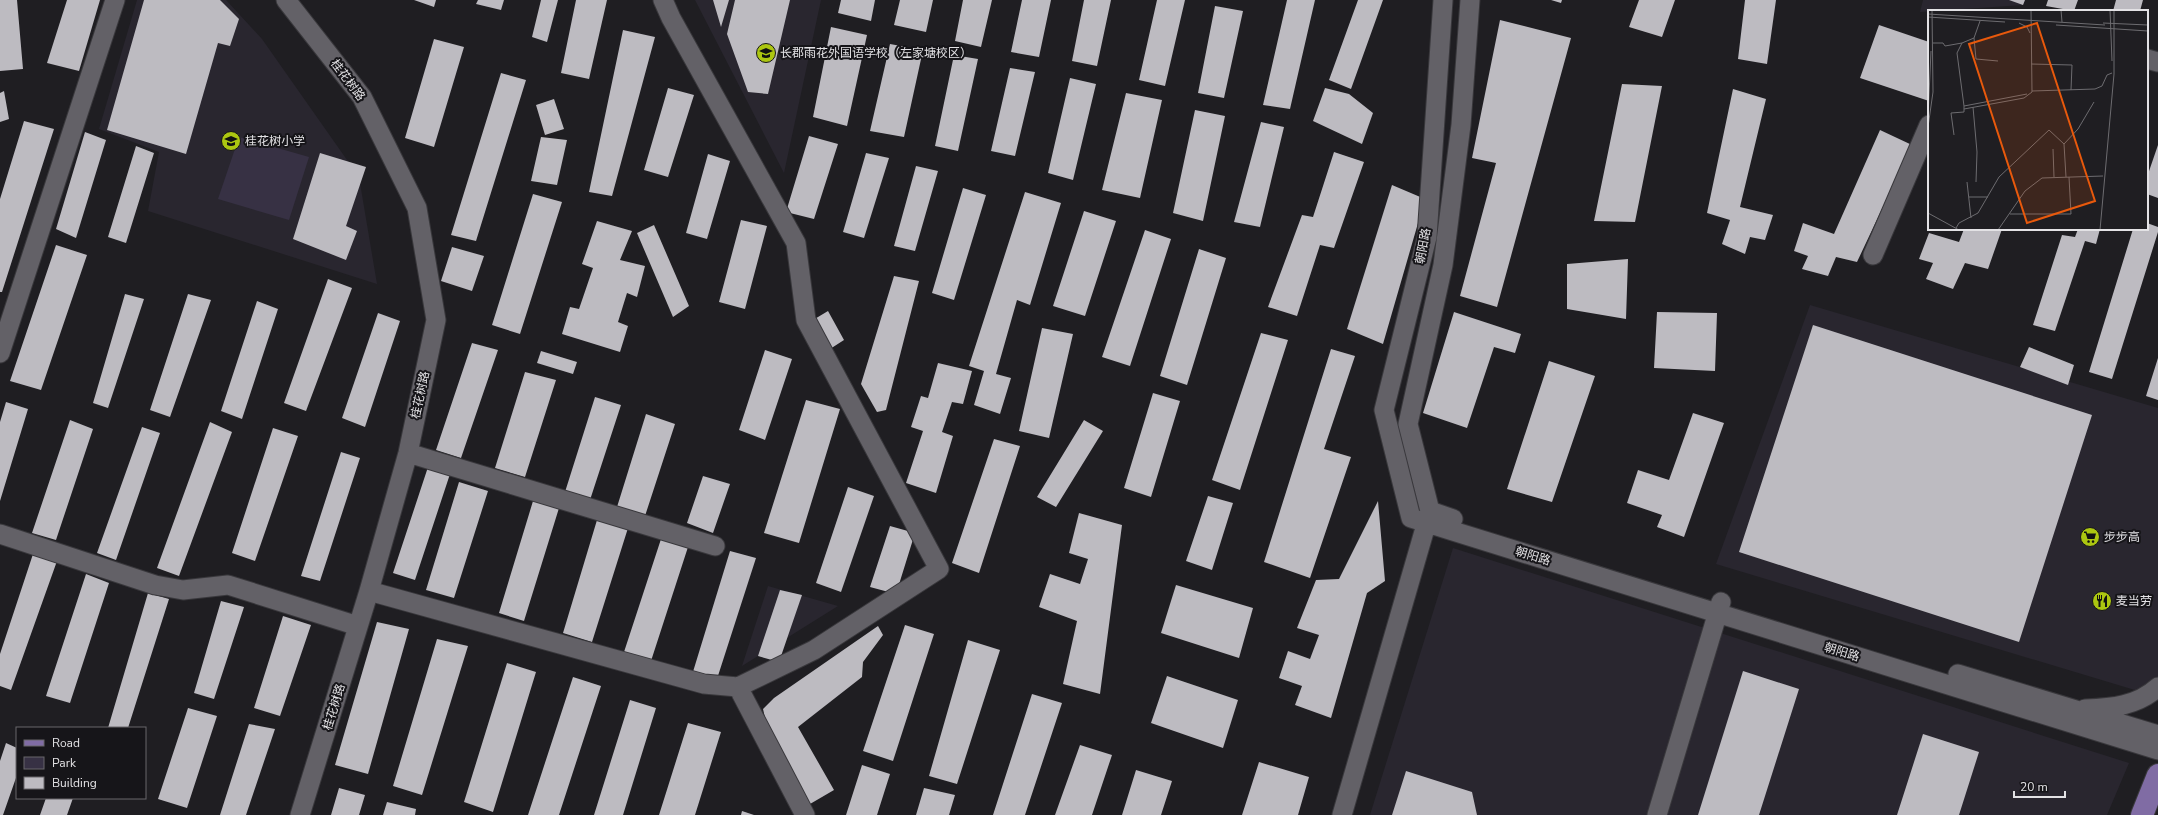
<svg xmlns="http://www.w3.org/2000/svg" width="2158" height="815" viewBox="0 0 2158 815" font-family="'Nunito Sans','Noto Sans SC',sans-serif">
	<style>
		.built { fill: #29262f }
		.green { fill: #373144 }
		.building { fill: #bdbbc1 }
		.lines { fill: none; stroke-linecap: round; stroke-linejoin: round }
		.minor-casing { stroke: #39383c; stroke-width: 21 }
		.major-casing { stroke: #39383c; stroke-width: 24 }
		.minor { stroke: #636167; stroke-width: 19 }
		.major { stroke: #806ca4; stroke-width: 22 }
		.labels { text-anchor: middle; stroke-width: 4; stroke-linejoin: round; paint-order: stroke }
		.poi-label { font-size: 12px; fill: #e3e2e5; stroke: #161519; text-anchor: start }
		.street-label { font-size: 12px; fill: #e3e2e5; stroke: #161519 }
		.inset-road { fill: none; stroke: #6d6c70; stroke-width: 1 }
		.view { fill: #e8590c; fill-opacity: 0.15; stroke: #e8590c; stroke-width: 2 }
		.inset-edge { fill: none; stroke: #e3e2e5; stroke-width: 2 }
	</style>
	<rect width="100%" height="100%" fill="#1f1e22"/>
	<!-- built -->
	<path class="built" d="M 137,0 L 226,0 L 262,39 L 359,177 L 377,284 L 148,211 L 159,152 L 99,129 Z
		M 695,0 L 821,0 L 784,173 Z
		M 1923,0 L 2025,0 L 2023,5 L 1920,12 Z
		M 1810,305 L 2158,408 L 2158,697 L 1716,564 Z
		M 1453,548 L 2129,763 L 2107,815 L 1370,815 Z
		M 768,586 L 838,606 L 742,666 Z"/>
	<!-- green -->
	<path class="green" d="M 239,137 L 309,157 L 289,220 L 218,199 Z"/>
	<!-- building -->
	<path class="building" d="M 0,0 L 17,0 L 23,69 L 0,71 Z
		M 67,0 L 100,0 L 79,71 L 47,63 Z
		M 144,0 L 220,0 L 239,19 L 230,46 L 218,43 L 186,154 L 107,130 Z
		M 414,0 L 436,0 L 434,7 Z
		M 478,0 L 504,0 L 501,10 L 476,4 Z
		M 541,0 L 558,0 L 547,42 L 532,37 Z
		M 576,0 L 607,0 L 589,79 L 561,73 Z
		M 713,0 L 729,0 L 721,27 Z
		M 735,0 L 790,0 L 768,94 L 748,92 L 727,34 Z
		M 841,0 L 875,0 L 871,21 L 838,13 Z
		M 900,0 L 933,0 L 926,32 L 894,25 Z
		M 963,0 L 992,0 L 981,47 L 955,41 Z
		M 1022,0 L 1051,0 L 1039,57 L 1011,52 Z
		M 1084,0 L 1111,0 L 1097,66 L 1072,61 Z
		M 1157,0 L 1185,0 L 1165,86 L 1139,80 Z
		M 1287,0 L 1315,0 L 1290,109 L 1263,105 Z
		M 1358,0 L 1383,0 L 1351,89 L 1329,80 Z
		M 1551,0 L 1562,0 L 1561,3 Z
		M 1639,0 L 1675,0 L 1662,37 L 1629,27 Z
		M 1745,0 L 1776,0 L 1767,64 L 1738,59 Z
		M 2009,0 L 2025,0 L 2023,5 Z
		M 2048,0 L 2078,0 L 2074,11 L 2046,6 Z
		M 2116,0 L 2143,0 L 2140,11 L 2113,11 Z
		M 1215,6 L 1243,11 L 1224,98 L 1198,93 Z
		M 1500,20 L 1571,38 L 1497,307 L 1460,296 L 1496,163 L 1472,158 Z
		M 1879,25 L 1929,42 L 1929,101 L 1860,78 Z
		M 831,27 L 867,35 L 847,126 L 813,117 Z
		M 623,30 L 655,37 L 612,196 L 589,192 Z
		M 434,39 L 464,47 L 434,147 L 405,138 Z
		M 890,44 L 923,50 L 904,137 L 870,131 Z
		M 954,55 L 978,59 L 958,151 L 935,146 Z
		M 1010,68 L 1035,72 L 1015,156 L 991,151 Z
		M 501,73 L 526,80 L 476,241 L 451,235 Z
		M 1070,78 L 1096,84 L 1073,180 L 1048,173 Z
		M 1622,84 L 1662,86 L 1635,222 L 1594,221 Z
		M 668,88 L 694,95 L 668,177 L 644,170 Z
		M 1325,88 L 1349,94 L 1373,113 L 1362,144 L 1313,121 Z
		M 1733,89 L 1766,99 L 1740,207 L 1773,215 L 1765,240 L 1750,237 L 1745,254 L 1722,244 L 1730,220 L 1707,213 Z
		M 4,91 L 9,119 L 0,122 L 0,93 Z
		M 1126,93 L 1162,100 L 1140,198 L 1102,190 Z
		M 554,99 L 564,129 L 545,135 L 536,105 Z
		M 1195,110 L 1225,116 L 1203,221 L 1173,213 Z
		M 24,121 L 54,129 L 2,292 L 0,292 L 0,199 Z
		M 1261,122 L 1284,127 L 1260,227 L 1234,222 Z
		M 1880,130 L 1912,145 L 1857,262 L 1836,257 L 1828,276 L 1802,269 L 1808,256 L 1794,251 L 1803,223 L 1834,234 Z
		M 85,132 L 106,140 L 76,238 L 56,229 Z
		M 809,136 L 838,144 L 814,219 L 786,212 Z
		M 541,137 L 567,140 L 557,185 L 531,181 Z
		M 2158,145 L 2158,198 L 2147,194 L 2147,177 Z
		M 136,146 L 154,153 L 126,243 L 108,237 Z
		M 1334,152 L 1364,162 L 1334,248 L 1320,245 L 1297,316 L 1268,307 L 1302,215 L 1313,217 Z
		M 320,153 L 366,167 L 346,226 L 357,231 L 346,260 L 293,239 Z
		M 866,153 L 889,158 L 864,238 L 843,232 Z
		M 708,154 L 730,161 L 707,239 L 686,233 Z
		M 916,166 L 938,171 L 915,251 L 894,246 Z
		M 1392,185 L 1425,199 L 1383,344 L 1347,329 Z
		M 963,188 L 986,195 L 954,300 L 932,293 Z
		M 1025,192 L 1061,203 L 1030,305 L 1017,300 L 996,374 L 1011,378 L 1000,414 L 974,405 L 984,371 L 969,366 Z
		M 533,194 L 562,202 L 520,334 L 492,325 Z
		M 1084,211 L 1116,221 L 1085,316 L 1053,306 Z
		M 741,220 L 767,226 L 745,309 L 719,302 Z
		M 597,221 L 632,231 L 620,260 L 645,266 L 637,297 L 627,293 L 618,322 L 628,326 L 620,352 L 562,334 L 570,307 L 579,309 L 593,268 L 582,264 Z
		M 2147,223 L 2158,227 L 2158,232 L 2112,379 L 2089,372 L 2133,229 L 2147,229 Z
		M 654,225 L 689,306 L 673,317 L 637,233 Z
		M 1964,229 L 2002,229 L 1988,269 L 1965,263 L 1953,289 L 1926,279 L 1933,263 L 1919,259 L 1929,233 L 1959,242 Z
		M 2078,229 L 2100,229 L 2096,244 L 2085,241 L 2055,331 L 2033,325 L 2062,235 L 2075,237 Z
		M 1145,230 L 1171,239 L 1130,366 L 1102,357 Z
		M 56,245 L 87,255 L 41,390 L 10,381 Z
		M 452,247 L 484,256 L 472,291 L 441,281 Z
		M 1199,249 L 1226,258 L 1187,385 L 1160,376 Z
		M 1628,259 L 1626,319 L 1567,309 L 1567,264 Z
		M 894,276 L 919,281 L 886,410 L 877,412 L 861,384 Z
		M 328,279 L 352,288 L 306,411 L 284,403 Z
		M 125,294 L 144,299 L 108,408 L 93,403 Z
		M 188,294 L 211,300 L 170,417 L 150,410 Z
		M 257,301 L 278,309 L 242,419 L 221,411 Z
		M 828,311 L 844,340 L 830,349 L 813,320 Z
		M 1454,312 L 1521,334 L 1515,353 L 1494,347 L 1467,428 L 1423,413 Z
		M 1657,312 L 1717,313 L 1715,371 L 1654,368 Z
		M 378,313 L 400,321 L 365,427 L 342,418 Z
		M 1813,325 L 2092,415 L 2019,642 L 1739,552 Z
		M 1042,328 L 1073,334 L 1049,438 L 1019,431 Z
		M 1261,333 L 1288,340 L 1240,490 L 1212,480 Z
		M 472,343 L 498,350 L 461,458 L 436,450 Z
		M 2029,347 L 2074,365 L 2068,385 L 2020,367 Z
		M 1331,349 L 1355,356 L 1324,449 L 1351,457 L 1310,578 L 1264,562 Z
		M 765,350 L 792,359 L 765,440 L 739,430 Z
		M 541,351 L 577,362 L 573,374 L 537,363 Z
		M 2158,358 L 2158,400 L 2146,396 Z
		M 1549,361 L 1595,376 L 1552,502 L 1507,489 Z
		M 938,363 L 972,371 L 963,404 L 952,402 L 942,432 L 953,436 L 936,493 L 906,483 L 923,431 L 911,427 L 921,396 L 928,398 Z
		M 525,372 L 556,380 L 525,477 L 495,468 Z
		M 1153,393 L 1180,401 L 1151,497 L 1124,488 Z
		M 595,397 L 621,405 L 590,500 L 565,492 Z
		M 806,400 L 840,409 L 799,543 L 764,533 Z
		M 6,402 L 28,409 L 0,501 L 0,422 Z
		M 1693,413 L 1724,423 L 1684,537 L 1657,527 L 1662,515 L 1627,503 L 1638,470 L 1669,480 Z
		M 646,414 L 675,424 L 645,516 L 617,507 Z
		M 70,420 L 93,429 L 56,540 L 32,533 Z
		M 1084,420 L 1103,431 L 1056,507 L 1037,497 Z
		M 210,422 L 232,432 L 179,576 L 157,568 Z
		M 142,427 L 160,433 L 116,560 L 97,553 Z
		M 273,428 L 298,436 L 255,561 L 232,553 Z
		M 994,439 L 1020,446 L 979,573 L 952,563 Z
		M 341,452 L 360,458 L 320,581 L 301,576 Z
		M 428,467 L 450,474 L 415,580 L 393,573 Z
		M 703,476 L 730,484 L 713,533 L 687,523 Z
		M 459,482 L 488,491 L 454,598 L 426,590 Z
		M 848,487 L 874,496 L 841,592 L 816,583 Z
		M 1208,496 L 1233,503 L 1212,570 L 1186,561 Z
		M 533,501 L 559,508 L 524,621 L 499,613 Z
		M 1378,501 L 1385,581 L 1367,593 L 1331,718 L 1295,705 L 1302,686 L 1279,678 L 1288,651 L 1310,659 L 1319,635 L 1297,628 L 1316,580 L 1339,579 Z
		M 1079,513 L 1122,525 L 1100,694 L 1063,684 L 1077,621 L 1039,607 L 1050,574 L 1080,584 L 1088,559 L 1069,553 Z
		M 597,520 L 628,528 L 592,642 L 563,633 Z
		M 890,526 L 915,533 L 896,594 L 870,587 Z
		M 661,539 L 688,547 L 651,661 L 624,652 Z
		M 730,551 L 756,558 L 716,682 L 692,675 Z
		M 33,554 L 57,561 L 11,690 L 0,686 L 0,654 Z
		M 86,574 L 109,583 L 70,703 L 46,696 Z
		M 1176,585 L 1253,608 L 1239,658 L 1161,633 Z
		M 780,590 L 802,595 L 779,662 L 758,656 Z
		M 148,593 L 169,599 L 128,728 L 108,728 Z
		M 221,601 L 244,607 L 214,699 L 194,693 Z
		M 283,616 L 311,625 L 280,716 L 254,708 Z
		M 377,622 L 409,629 L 368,774 L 335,765 Z
		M 905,625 L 934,634 L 893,761 L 863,751 Z
		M 878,626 L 883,635 L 863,662 L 862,677 L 798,727 L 834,790 L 810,804 L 766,722 L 763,709 L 774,698 Z
		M 437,639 L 468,646 L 422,795 L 393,786 Z
		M 968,640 L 1000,650 L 957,784 L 929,776 Z
		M 507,663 L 536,672 L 493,812 L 464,802 Z
		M 1743,671 L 1799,689 L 1759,815 L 1698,815 Z
		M 1167,676 L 1238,700 L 1223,748 L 1151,723 Z
		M 573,677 L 601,686 L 559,815 L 528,815 Z
		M 1032,694 L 1062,703 L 1025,815 L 993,815 Z
		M 630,700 L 656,708 L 623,815 L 594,815 Z
		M 188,708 L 217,716 L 187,808 L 158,799 Z
		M 688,723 L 721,732 L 695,815 L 659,815 Z
		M 249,724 L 275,729 L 246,815 L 220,815 Z
		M 1923,734 L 1979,752 L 1959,815 L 1897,815 Z
		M 6,743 L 17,748 L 17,775 L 3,815 L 0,815 L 0,761 Z
		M 1080,745 L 1112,755 L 1092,815 L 1055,815 Z
		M 1259,762 L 1309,777 L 1298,815 L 1242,815 Z
		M 862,765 L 890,774 L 877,815 L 846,815 Z
		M 1136,770 L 1172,781 L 1161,815 L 1122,815 Z
		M 1406,771 L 1472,792 L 1477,815 L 1392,815 Z
		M 339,788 L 365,795 L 359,815 L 331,815 Z
		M 924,788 L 955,795 L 949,815 L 916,815 Z
		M 46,798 L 73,798 L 67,815 L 40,815 Z
		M 387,802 L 416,809 L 415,815 L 383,815 Z
		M 742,811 L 754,815 L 741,815 Z"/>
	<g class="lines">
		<!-- minor casing -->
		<g class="minor-casing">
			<path id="minor" d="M 286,0 L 362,97 L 417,208 L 436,320 L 408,453 L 369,591 L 300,815
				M 1443,0 L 1427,237 L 1384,410 L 1411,518 L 2158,750
				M 2147,59 L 2158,62
				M 1873,255 L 1929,125
				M 0,353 L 115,0
				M 408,453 L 715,546
				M 1453,519 L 1430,511 L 1408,424 L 1443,265 L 1461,125 L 1470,0
				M 0,534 L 155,585 L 183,590 L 228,585 L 358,626
				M 369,591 L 704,684 L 738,687 L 814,650 L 939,569 L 806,320 L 796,243 L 671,18 L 663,0
				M 1958,674 L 2158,735
				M 738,687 L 805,815
				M 2085,709 C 2112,708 2137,706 2158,687
				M 1342,815 L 1430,511
				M 1657,815 L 1721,602"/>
		</g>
		<!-- major casing -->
		<g class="major-casing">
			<path id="major" d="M 2142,815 L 2158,775"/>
		</g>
		<!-- minor -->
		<use href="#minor" class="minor"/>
		<!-- major -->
		<use href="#major" class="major"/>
	</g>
	<!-- icons -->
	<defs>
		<g id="school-disc" transform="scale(1)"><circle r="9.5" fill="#acc611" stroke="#161519"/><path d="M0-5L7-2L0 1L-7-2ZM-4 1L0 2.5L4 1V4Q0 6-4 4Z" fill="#111"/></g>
		<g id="supermarket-disc" transform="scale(1)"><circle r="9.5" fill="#acc611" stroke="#161519"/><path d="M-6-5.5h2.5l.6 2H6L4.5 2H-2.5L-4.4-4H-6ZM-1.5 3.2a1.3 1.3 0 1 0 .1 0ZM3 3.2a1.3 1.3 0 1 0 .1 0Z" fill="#111"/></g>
		<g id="restaurant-disc" transform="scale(1)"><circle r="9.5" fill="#acc611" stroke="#161519"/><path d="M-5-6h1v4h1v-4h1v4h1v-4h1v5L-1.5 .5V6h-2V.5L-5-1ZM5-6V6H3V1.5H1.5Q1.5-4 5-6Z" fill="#111"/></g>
	</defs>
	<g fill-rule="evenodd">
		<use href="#school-disc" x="766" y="53"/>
		<use href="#school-disc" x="231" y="141"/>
		<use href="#supermarket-disc" x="2090" y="537"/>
		<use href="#restaurant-disc" x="2102" y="601"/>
	</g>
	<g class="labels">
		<!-- poi labels -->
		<g class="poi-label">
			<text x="780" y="57">长郡雨花外国语学校（左家塘校区）</text>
			<text x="245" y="145">桂花树小学</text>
			<text x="2104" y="541">步步高</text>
			<text x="2116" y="605">麦当劳</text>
		</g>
		<!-- street labels -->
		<g class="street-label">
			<text transform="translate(348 80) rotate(53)" y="4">桂花树路</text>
			<text transform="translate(1423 246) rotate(-79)" y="4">朝阳路</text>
			<text transform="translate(420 395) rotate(-78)" y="4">桂花树路</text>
			<text transform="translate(1533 556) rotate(17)" y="4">朝阳路</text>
			<text transform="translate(1842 652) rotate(17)" y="4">朝阳路</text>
			<text transform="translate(334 707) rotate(-73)" y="4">桂花树路</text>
		</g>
	</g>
	<!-- overview -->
	<g transform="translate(1928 10)">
		<rect width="220" height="220" fill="#1f1e22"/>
		<path class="inset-road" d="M 133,0 L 134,12M 182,0 L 184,51M 0,4 L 177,15M 0,7 L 77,12M 91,13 L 99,17 L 102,23M 175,13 L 220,15M 128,15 L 220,21M 46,28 L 48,49 L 70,51M 5,33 L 15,33 L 17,36 L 34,33M 103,54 L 144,55 L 143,80M 104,81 L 167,79 L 174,76 L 179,65 L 184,63M 36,96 L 99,84M 45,97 L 49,142 L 48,172M 36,99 L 96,88 L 104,82 L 103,0M 0,107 L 3,41M 0,117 L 5,82 L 4,0M 26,125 L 23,103 L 36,102 L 36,96 L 29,43 L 34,33 L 46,28 L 52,11M 136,134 L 150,119 L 166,92M 125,139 L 126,167M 39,172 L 43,208M 41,187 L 60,187M 0,203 L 31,220M 82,204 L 143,204 L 141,167M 28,218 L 31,213 L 50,203 L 71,167 L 121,120 L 136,134 L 138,167M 70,220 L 97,181 L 114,168 L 175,166M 172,220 L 186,64 L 186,0"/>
		<path class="view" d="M 109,13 L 167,191 L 99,213 L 41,34 Z"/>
		<rect width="220" height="220" class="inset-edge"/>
	</g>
	<!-- legend -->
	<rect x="16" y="727" width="130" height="72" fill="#161519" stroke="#68676b"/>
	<rect x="24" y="740" width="20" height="6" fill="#806ca4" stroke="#68676b"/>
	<text x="52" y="747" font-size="12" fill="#e3e2e5">Road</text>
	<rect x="24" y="757" width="20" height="12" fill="#373144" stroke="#68676b"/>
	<text x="52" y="767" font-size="12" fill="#e3e2e5">Park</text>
	<rect x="24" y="777" width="20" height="12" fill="#bdbbc1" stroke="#68676b"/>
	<text x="52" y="787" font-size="12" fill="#e3e2e5">Building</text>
	<!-- scale -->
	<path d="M2014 791v6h51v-6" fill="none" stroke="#e3e2e5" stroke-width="2"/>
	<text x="2020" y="791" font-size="12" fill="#e3e2e5" stroke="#161519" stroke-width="3" paint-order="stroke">20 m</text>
</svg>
